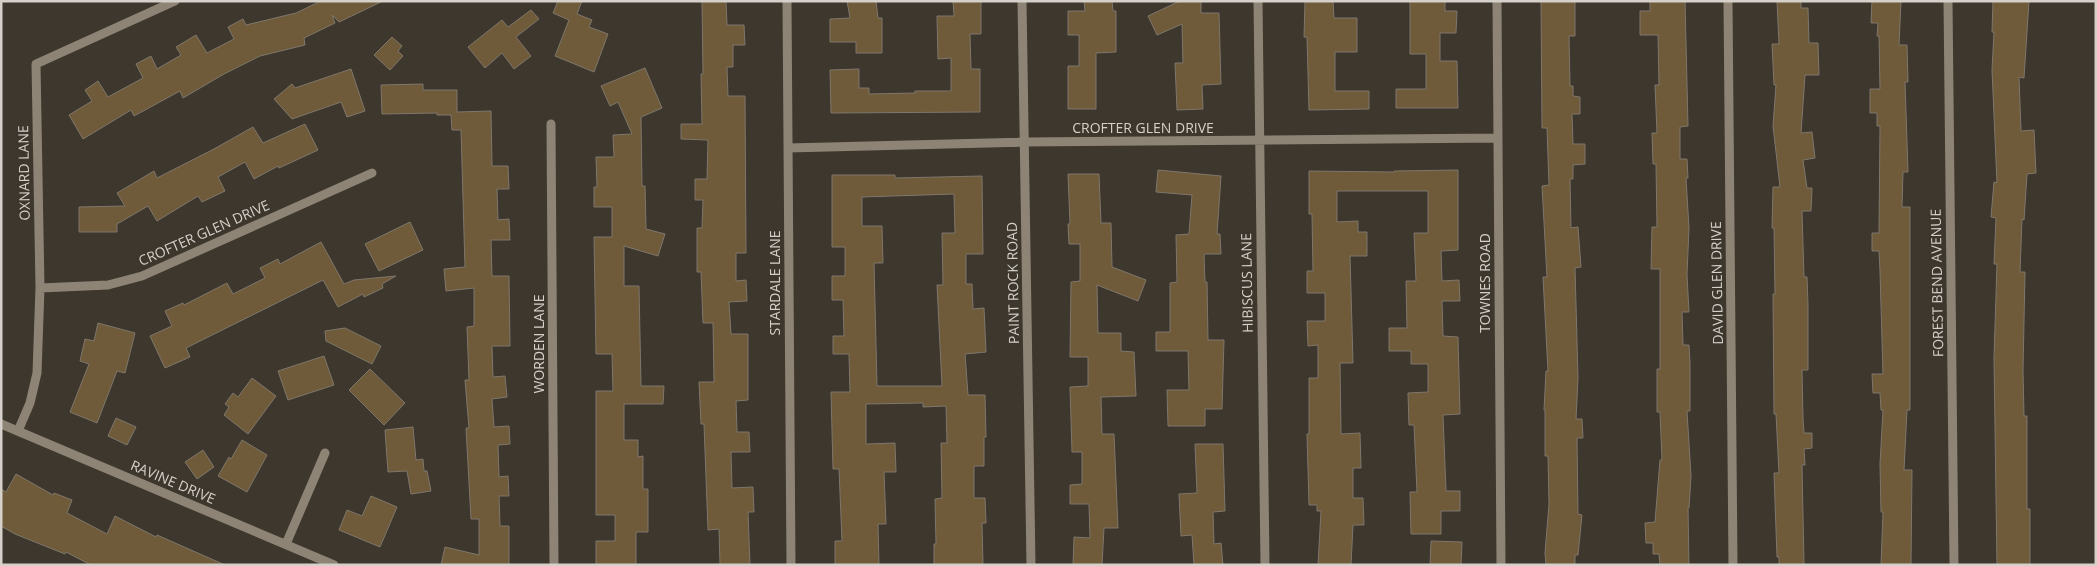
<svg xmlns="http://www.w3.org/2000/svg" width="2097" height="566" viewBox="0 0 2097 566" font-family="'Open Sans',sans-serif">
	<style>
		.building { fill: #6f5a39; stroke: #7f776c; fill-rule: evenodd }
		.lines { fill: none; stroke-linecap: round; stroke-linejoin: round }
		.minor { stroke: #8e8475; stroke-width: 9 }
		.labels { text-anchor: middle; stroke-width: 4; stroke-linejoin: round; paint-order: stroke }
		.street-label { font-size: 14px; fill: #d5d0ca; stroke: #3d372d }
	</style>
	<rect width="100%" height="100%" fill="#3d372d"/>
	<!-- building -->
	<path class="building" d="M 318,1 L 383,1 L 339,22 L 332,15 L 335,23 L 304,38 L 305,45 L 260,56 L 224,74 L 183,98 L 180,91 L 134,116 L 131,110 L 83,139 L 69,115 L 92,101 L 85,90 L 98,81 L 108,97 L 143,78 L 136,64 L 151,56 L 157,69 L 181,55 L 176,47 L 196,35 L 207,53 L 234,39 L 228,27 L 243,19 L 246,25 L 296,13 L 319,2 Z
		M 558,1 L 582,1 L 577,14 L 592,20 L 589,27 L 608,34 L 594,72 L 555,56 L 569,20 L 553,13 Z
		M 702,1 L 726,1 L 727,25 L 744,25 L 745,45 L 733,45 L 733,67 L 727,67 L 728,96 L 745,96 L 746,253 L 736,253 L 736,281 L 746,280 L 747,301 L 729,302 L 731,334 L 748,334 L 748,400 L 736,401 L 737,432 L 749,432 L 750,452 L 731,452 L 732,488 L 753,487 L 754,512 L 748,512 L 750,565 L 720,565 L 719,529 L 708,530 L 704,424 L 701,424 L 699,382 L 714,382 L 713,323 L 703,323 L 701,272 L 697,272 L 697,228 L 702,228 L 703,200 L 695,200 L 695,179 L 707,179 L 708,140 L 681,139 L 681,124 L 702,124 L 701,74 L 703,74 Z
		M 847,1 L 876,1 L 878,18 L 882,18 L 882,53 L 856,53 L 856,42 L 830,42 L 830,19 L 850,18 Z
		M 953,1 L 981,1 L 981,34 L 970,34 L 971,69 L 980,69 L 980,112 L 831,113 L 830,70 L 859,69 L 859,88 L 869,88 L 869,94 L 915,93 L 915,91 L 951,91 L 951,58 L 938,59 L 937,16 L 954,16 Z
		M 1084,1 L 1112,1 L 1113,11 L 1116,11 L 1116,52 L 1096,53 L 1096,109 L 1068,109 L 1068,66 L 1079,66 L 1079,35 L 1068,35 L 1068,11 L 1085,11 Z
		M 1180,1 L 1201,1 L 1201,13 L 1219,13 L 1221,84 L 1202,85 L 1203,109 L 1177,110 L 1175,63 L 1183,63 L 1182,24 L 1157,35 L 1148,16 Z
		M 1305,1 L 1333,1 L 1334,18 L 1357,18 L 1357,52 L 1335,52 L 1335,91 L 1369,91 L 1369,109 L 1309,110 L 1307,37 L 1304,37 Z
		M 1410,1 L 1445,1 L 1445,11 L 1457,11 L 1456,33 L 1440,33 L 1440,61 L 1457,61 L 1458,108 L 1396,108 L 1396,89 L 1426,89 L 1426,54 L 1410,54 Z
		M 1541,1 L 1575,1 L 1575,36 L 1569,36 L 1570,86 L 1573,86 L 1573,96 L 1580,97 L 1580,114 L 1572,114 L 1573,144 L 1585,144 L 1585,164 L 1573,165 L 1573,179 L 1570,179 L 1571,228 L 1578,227 L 1581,267 L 1575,268 L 1578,378 L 1576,419 L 1582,419 L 1583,438 L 1577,438 L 1578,514 L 1582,515 L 1578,555 L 1575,555 L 1575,565 L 1546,565 L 1545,553 L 1549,504 L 1548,456 L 1545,456 L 1545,410 L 1544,410 L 1546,371 L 1548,371 L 1543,277 L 1547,277 L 1542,186 L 1549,185 L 1547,128 L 1542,128 Z
		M 1650,1 L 1685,1 L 1688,126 L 1680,127 L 1680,159 L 1687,159 L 1688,178 L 1686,178 L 1689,228 L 1687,275 L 1689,312 L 1682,312 L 1683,345 L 1689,345 L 1690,363 L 1690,411 L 1687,411 L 1691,476 L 1689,508 L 1688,508 L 1689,565 L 1660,565 L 1659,554 L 1653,554 L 1653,543 L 1646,543 L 1645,523 L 1655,522 L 1660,460 L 1662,460 L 1660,412 L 1657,412 L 1657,369 L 1660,369 L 1660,269 L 1651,269 L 1652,227 L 1657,227 L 1656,164 L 1653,164 L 1652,133 L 1657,133 L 1655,85 L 1659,85 L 1658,35 L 1640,35 L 1640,11 L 1650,11 Z
		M 1777,1 L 1801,1 L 1801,8 L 1808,8 L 1809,43 L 1818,43 L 1819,75 L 1805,75 L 1801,133 L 1812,132 L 1815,158 L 1803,160 L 1807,188 L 1812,188 L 1811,211 L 1802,211 L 1804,277 L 1807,277 L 1808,305 L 1808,370 L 1802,370 L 1803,419 L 1804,433 L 1812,433 L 1812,448 L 1804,449 L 1805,465 L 1802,465 L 1804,565 L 1779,565 L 1779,557 L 1777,557 L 1774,473 L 1779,473 L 1776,414 L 1774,414 L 1773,294 L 1775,294 L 1774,228 L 1772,228 L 1773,187 L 1780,187 L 1773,126 L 1776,85 L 1774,85 L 1772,44 L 1779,44 Z
		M 1872,1 L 1901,1 L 1899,45 L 1907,45 L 1908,82 L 1905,82 L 1908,172 L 1903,172 L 1902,207 L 1910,207 L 1910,410 L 1907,410 L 1904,470 L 1912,470 L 1911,565 L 1881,565 L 1883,512 L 1881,512 L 1880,464 L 1883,410 L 1881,410 L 1880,393 L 1873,393 L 1872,374 L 1883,374 L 1880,271 L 1879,251 L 1872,251 L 1872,233 L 1879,233 L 1880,126 L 1877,126 L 1877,113 L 1870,113 L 1870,89 L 1880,89 L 1879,36 L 1877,36 L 1878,23 L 1871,23 Z
		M 1993,1 L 2029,1 L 2024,78 L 2019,77 L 2021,131 L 2034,130 L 2036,173 L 2027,174 L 2024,220 L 2022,219 L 2020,272 L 2025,272 L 2023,370 L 2024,416 L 2027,416 L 2027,509 L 2030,509 L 2030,565 L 1997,565 L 1994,358 L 1997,264 L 1994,264 L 1996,218 L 1991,217 L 1994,182 L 1997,183 L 1992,70 L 1994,32 L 1992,32 Z
		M 531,10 L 539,19 L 516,37 L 531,56 L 514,69 L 502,53 L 485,68 L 468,47 L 502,20 L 508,27 Z
		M 392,37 L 402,46 L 398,51 L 403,56 L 390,70 L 374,55 Z
		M 645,68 L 662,108 L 641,117 L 642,186 L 645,186 L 646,229 L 665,234 L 658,256 L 624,246 L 624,286 L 639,286 L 641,386 L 664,386 L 663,404 L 624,404 L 624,440 L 638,440 L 638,457 L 643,456 L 643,489 L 648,489 L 648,532 L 636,532 L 636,565 L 596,565 L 596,541 L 615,541 L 615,515 L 596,515 L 596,391 L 613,391 L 612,354 L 596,354 L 594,237 L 612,237 L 612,207 L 594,207 L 594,187 L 597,187 L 596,157 L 614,157 L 613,135 L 632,134 L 618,102 L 610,106 L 601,86 Z
		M 351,69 L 365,111 L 347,117 L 341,102 L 292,119 L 274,99 L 292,84 L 295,88 Z
		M 423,84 L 423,90 L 457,90 L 457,112 L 491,111 L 492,166 L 508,166 L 509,189 L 497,189 L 498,220 L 509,219 L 510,240 L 491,240 L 492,276 L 509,276 L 510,346 L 492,346 L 493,377 L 505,376 L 507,397 L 492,399 L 494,427 L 509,426 L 510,444 L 498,445 L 499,477 L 508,476 L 509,496 L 499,496 L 500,526 L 509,526 L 509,565 L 441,565 L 445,547 L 479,555 L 479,519 L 471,519 L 466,428 L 469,428 L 465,380 L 469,380 L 467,327 L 474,326 L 474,288 L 446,291 L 444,269 L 465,267 L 461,130 L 452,130 L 451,115 L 437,115 L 437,113 L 382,114 L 381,85 Z
		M 305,124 L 318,150 L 279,168 L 278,166 L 254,179 L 245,162 L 218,177 L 225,191 L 202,202 L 198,196 L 157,221 L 148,206 L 117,224 L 117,232 L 79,232 L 79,207 L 125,206 L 117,193 L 154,171 L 157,178 L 214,149 L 253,127 L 263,143 Z
		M 1158,170 L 1221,176 L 1217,234 L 1220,234 L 1221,254 L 1204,254 L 1205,282 L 1207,282 L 1208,340 L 1224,340 L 1222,409 L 1205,409 L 1205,426 L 1168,426 L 1167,390 L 1189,390 L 1188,351 L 1156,351 L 1156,332 L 1170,332 L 1170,283 L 1177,282 L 1176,235 L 1189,234 L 1192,195 L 1156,192 Z
		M 1458,170 L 1458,250 L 1441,251 L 1442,281 L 1459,280 L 1460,301 L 1442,301 L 1443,336 L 1458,337 L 1460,414 L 1443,415 L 1446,491 L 1460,491 L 1460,511 L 1441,511 L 1441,534 L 1411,534 L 1410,492 L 1417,492 L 1414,425 L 1409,425 L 1408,393 L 1428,392 L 1428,364 L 1411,364 L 1411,351 L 1389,351 L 1389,328 L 1407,328 L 1406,281 L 1416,281 L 1414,233 L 1428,233 L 1428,191 L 1337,191 L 1337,222 L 1358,221 L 1358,232 L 1367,232 L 1367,256 L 1350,256 L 1353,363 L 1340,363 L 1341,434 L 1360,433 L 1361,468 L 1353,468 L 1353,498 L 1363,498 L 1364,525 L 1353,525 L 1351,565 L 1318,565 L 1321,511 L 1317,511 L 1317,505 L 1309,505 L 1307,434 L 1309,434 L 1309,378 L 1318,378 L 1318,345 L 1308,346 L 1307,321 L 1325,321 L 1325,293 L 1307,293 L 1307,271 L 1313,271 L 1312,214 L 1309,214 L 1309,171 L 1394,172 L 1394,171 Z
		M 1068,174 L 1099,174 L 1101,223 L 1111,223 L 1112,267 L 1146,280 L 1138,301 L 1097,285 L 1098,333 L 1121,333 L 1121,351 L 1134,352 L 1136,396 L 1101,397 L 1102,434 L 1114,434 L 1118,528 L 1104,528 L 1102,565 L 1073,565 L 1074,537 L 1090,538 L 1089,504 L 1070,504 L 1070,485 L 1082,484 L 1082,452 L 1072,452 L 1070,387 L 1088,386 L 1088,357 L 1070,357 L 1071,282 L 1080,281 L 1080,244 L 1069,244 L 1068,224 L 1070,224 Z
		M 832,175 L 895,175 L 895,178 L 982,176 L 983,254 L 966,254 L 966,284 L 972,284 L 973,309 L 984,308 L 986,352 L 965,354 L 968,395 L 985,395 L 986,437 L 984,437 L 984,466 L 974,466 L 974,498 L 985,498 L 986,523 L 982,523 L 983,565 L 934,565 L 934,544 L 936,544 L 935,499 L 942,498 L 941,443 L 947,443 L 946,406 L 923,407 L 923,403 L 866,404 L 866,444 L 895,443 L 896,472 L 884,472 L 886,524 L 878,524 L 879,565 L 835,565 L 835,541 L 842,541 L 839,469 L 833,469 L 831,392 L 850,392 L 849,354 L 833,354 L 833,336 L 844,336 L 843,300 L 832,300 L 832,276 L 845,276 L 845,247 L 832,247 ZM 954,194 L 955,233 L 942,233 L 943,285 L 937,285 L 942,386 L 877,386 L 874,263 L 883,263 L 882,226 L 862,226 L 862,197 Z
		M 410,222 L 423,250 L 379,271 L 365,244 Z
		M 321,242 L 344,284 L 354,280 L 396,276 L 382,284 L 383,288 L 364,297 L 363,294 L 338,307 L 323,280 L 186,348 L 190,357 L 165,368 L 150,336 L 172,326 L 165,311 L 183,303 L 184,305 L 227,283 L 233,294 L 265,278 L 260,268 L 278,259 L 280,264 Z
		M 98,323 L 135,333 L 125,373 L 117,371 L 97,423 L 70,412 L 89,364 L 80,361 L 85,339 L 94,341 Z
		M 345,328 L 381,346 L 372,364 L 326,341 L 325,331 Z
		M 324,356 L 334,385 L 288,400 L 278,371 Z
		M 370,369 L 405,403 L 384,425 L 349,390 Z
		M 252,378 L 276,396 L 248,434 L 224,415 L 229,407 L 225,404 L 233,393 L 238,397 Z
		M 116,418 L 136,427 L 127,445 L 108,436 Z
		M 413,427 L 416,460 L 423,459 L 424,471 L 427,471 L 431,491 L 411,494 L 407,471 L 388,472 L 385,430 Z
		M 242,440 L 267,455 L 247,492 L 218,476 L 229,457 L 231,459 Z
		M 1195,444 L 1223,444 L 1225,511 L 1213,512 L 1214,544 L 1221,543 L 1223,565 L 1194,565 L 1192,535 L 1181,536 L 1179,494 L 1197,493 Z
		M 203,450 L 214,467 L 197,479 L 185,462 Z
		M 16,474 L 53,495 L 54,493 L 72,500 L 67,513 L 107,534 L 115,516 L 156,537 L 157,535 L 225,565 L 91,565 L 66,552 L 65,554 L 15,534 L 1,526 L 1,489 L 6,492 Z
		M 371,496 L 397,507 L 380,547 L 339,530 L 347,510 L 362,516 Z
		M 1431,541 L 1462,542 L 1461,565 L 1430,565 Z"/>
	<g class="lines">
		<!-- minor -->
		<path class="minor" d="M 787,1 L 791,565
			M 1022,1 L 1031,565
			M 1258,1 L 1265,565
			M 1497,1 L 1501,565
			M 1728,1 L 1733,565
			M 1948,1 L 1954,565
			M 551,124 L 554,565
			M 788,148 L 1024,142 L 1498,138
			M 40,288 L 108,285 L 142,276 L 372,173
			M 1,424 L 334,565
			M 18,431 L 30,403 L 37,373 L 40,288 L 36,64 L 175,1
			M 286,544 L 325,453"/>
	</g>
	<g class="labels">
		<!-- street labels -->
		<g class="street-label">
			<text x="1143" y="133">CROFTER GLEN DRIVE</text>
			<text transform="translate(24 173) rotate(-91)" y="5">OXNARD LANE</text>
			<text transform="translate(204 233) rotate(-24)" y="5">CROFTER GLEN DRIVE</text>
			<text transform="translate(775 283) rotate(-90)" y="5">STARDALE LANE</text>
			<text transform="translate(1013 283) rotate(-91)" y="5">PAINT ROCK ROAD</text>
			<text transform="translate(1247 283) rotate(-91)" y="5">HIBISCUS LANE</text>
			<text transform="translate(1485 283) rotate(-90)" y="5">TOWNES ROAD</text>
			<text transform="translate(1717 283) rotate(-91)" y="5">DAVID GLEN DRIVE</text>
			<text transform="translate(1937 283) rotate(-91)" y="5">FOREST BEND AVENUE</text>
			<text transform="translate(539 344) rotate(-90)" y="5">WORDEN LANE</text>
			<text transform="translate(173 482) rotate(23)" y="5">RAVINE DRIVE</text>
		</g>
	</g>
	<!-- border -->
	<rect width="2097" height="566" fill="none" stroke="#d5d0ca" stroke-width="5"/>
</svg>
